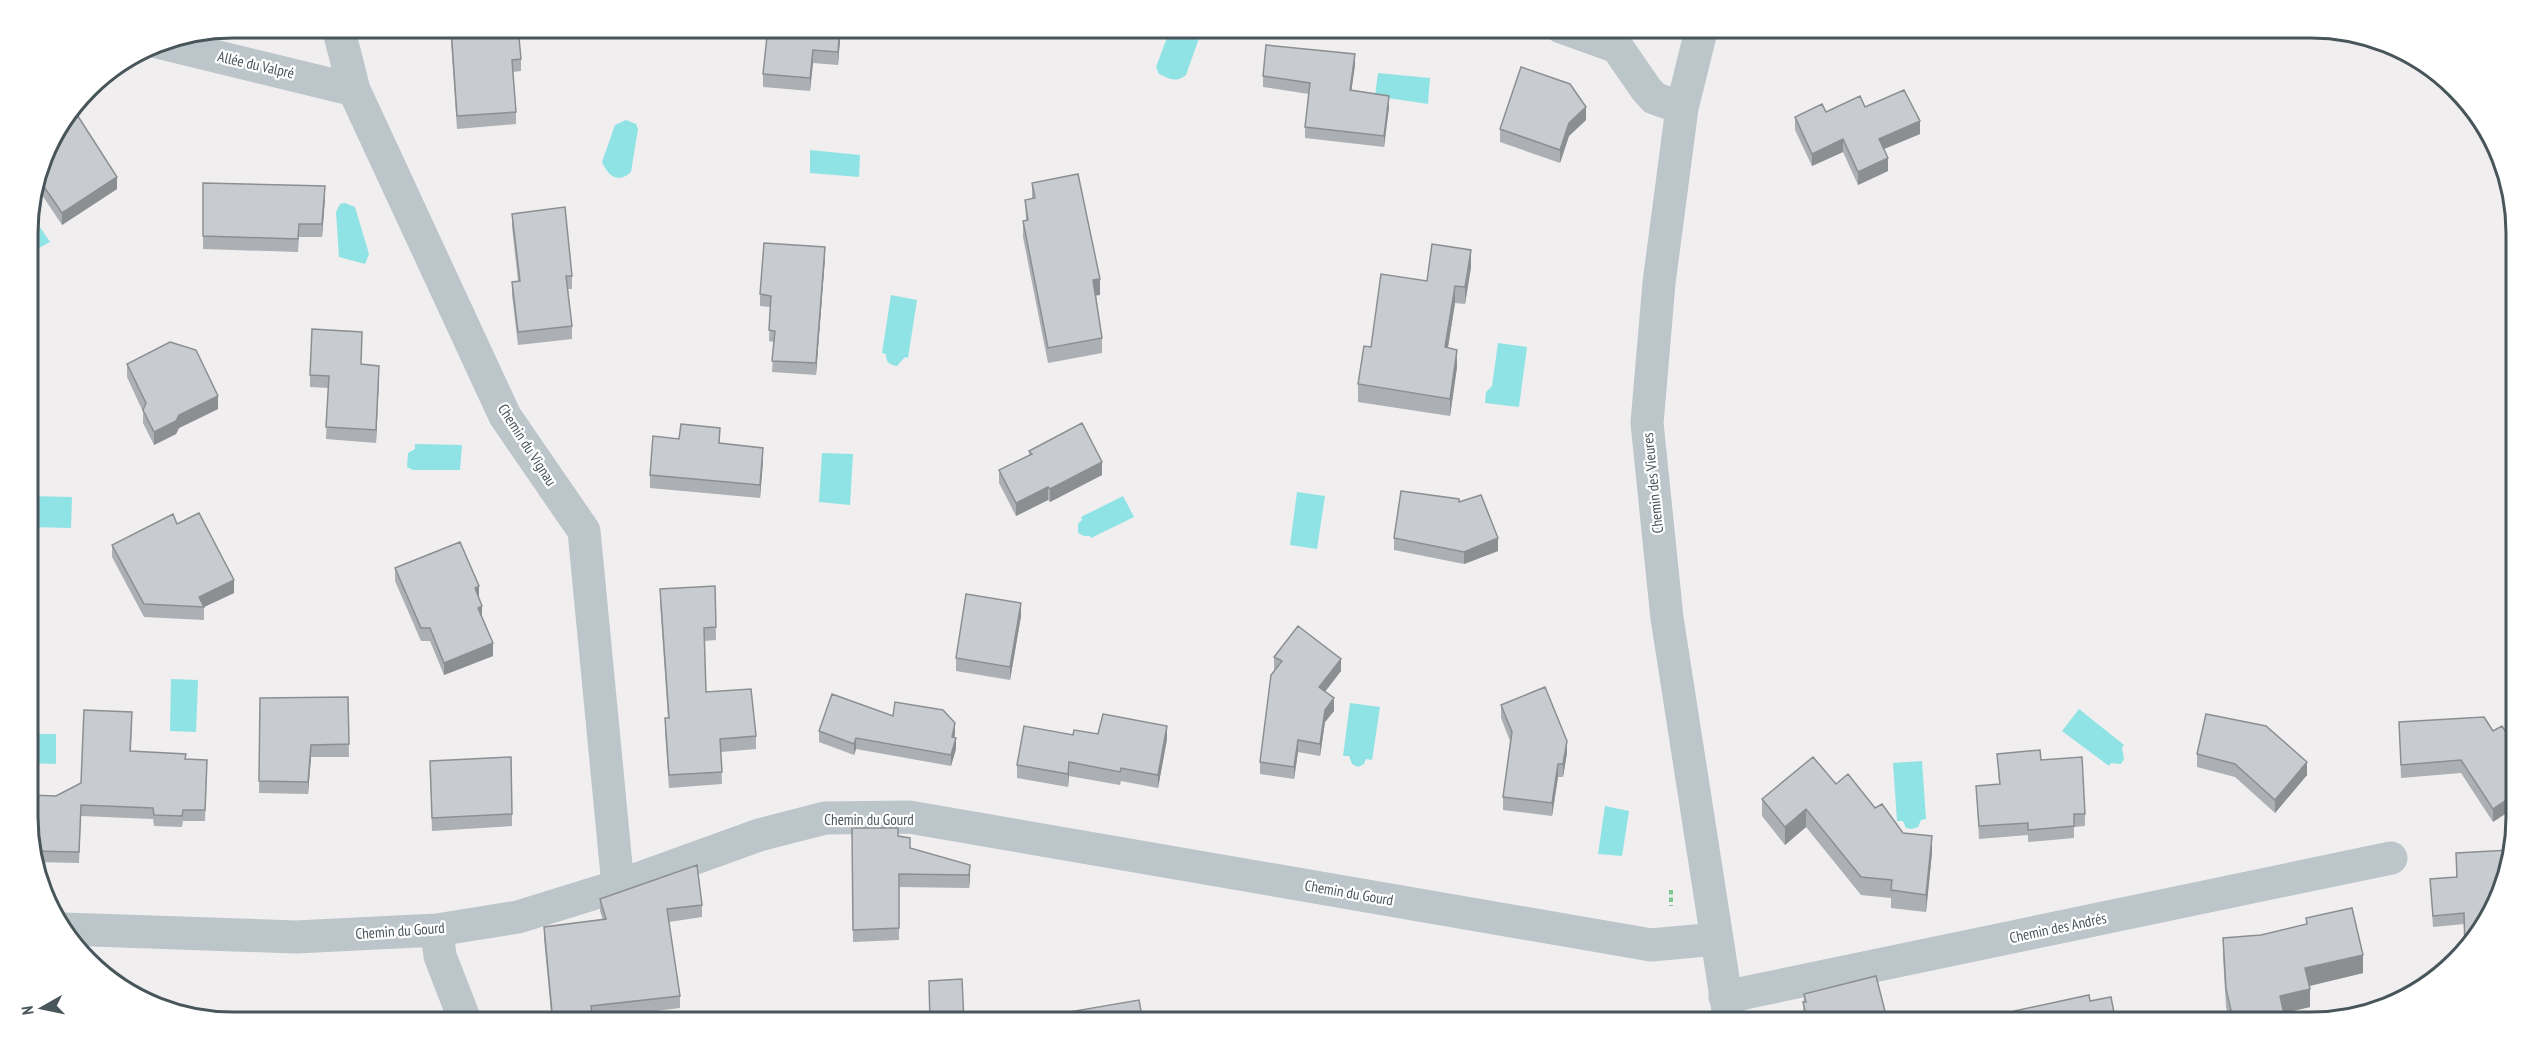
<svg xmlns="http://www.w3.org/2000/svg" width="2543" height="1050" viewBox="0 0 2543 1050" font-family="'PT Sans Narrow',sans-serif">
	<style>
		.green { fill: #c0ebc8 }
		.water { fill: #90e3e4 }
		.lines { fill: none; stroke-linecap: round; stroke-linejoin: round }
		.path { stroke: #7bc692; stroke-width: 4; stroke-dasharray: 4.5 3; stroke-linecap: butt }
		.minor { stroke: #bbc5ca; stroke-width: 33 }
		.wall { fill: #acafb3 }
		.shaded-wall { fill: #8c8f92 }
		.building { fill: #c8ccd0; stroke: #8c8f92; stroke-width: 1.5 }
		.labels { text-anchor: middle; stroke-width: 4.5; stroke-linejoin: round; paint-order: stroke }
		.street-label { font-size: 15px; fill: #48555a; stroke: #fff }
		.rim { fill: none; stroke: #48555a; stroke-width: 3 }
	</style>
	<rect width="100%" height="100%" fill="#f0eeef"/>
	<!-- green -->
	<path class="green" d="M 1627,27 L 1664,27 L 1659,39 Z"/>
	<!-- water -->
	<path class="water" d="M 1171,27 L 1203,27 L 1186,75 C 1176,83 1170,79 1159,74 L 1156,67 Z
		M 1378,73 L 1430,78 L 1428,104 L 1375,96 Z
		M 626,120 L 636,124 L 638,129 L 631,172 C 618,184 608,176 602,162 L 615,125 Z
		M 810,150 L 860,155 L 859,177 L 810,173 Z
		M 345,203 L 355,207 L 369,254 L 365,264 L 339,257 L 336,212 L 340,204 Z
		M 29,211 L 50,242 L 28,254 Z
		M 891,295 L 917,300 L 908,358 L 905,357 L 897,366 C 889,365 886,362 886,354 L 882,353 Z
		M 1498,343 L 1527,347 L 1519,407 L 1485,403 L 1486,392 L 1492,386 Z
		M 415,444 L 462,445 L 460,470 L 413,470 L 407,467 L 408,453 L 415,449 Z
		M 822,453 L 853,454 L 850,505 L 819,502 Z
		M 1297,492 L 1325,496 L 1317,549 L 1290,545 Z
		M 28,496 L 72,497 L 71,528 L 28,527 Z
		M 1123,496 L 1134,517 L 1091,538 L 1090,536 L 1084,536 L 1078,533 L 1078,524 L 1082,520 L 1081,517 Z
		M 171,679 L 198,680 L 196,732 L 170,731 Z
		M 1350,703 L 1380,707 L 1372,760 L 1366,759 L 1364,764 L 1358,767 L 1352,764 L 1349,756 L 1343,756 Z
		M 2079,709 L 2124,745 L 2122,748 L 2124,759 L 2121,764 L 2111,763 L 2109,766 L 2062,731 Z
		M 29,734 L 56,734 L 56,764 L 29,763 Z
		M 1922,761 L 1926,819 L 1921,820 L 1918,827 L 1912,829 L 1906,828 L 1903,821 L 1897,821 L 1893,763 Z
		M 1605,806 L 1629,811 L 1622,856 L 1598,854 Z"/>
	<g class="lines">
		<!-- path -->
		<path class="path" d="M 1671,890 L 1671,906"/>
		<!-- minor -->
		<path class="minor" d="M 338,27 L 354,90 L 505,416 L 584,531 L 618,886
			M 1561,27 L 1617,47 L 1646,89 L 1654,98 L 1682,108
			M 1702,27 L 1682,108 L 1659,283 L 1647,423 L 1667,618 L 1730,1023
			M 157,42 L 354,90
			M 64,929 L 296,937 L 437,930 L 518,917 L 618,886 L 759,835 L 825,818 L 909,817 L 1651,945 L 1716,939
			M 437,930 L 440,956 L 466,1023
			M 1725,997 L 2391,858"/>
	</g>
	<!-- wall -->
	<path class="wall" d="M 450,27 L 521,59 L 521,71 L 513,72 L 516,112 L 516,124 L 457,129 Z
		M 841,27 L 838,65 L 813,63 L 810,91 L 763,87 L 763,74 Z
		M 1355,65 L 1351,91 L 1389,107 L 1384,147 L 1305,138 L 1305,127 L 1309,94 L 1263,87 L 1263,76 Z
		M 1865,107 L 1920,134 L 1884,149 L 1888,171 L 1858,185 L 1843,152 L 1812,166 L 1795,130 L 1795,117 L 1826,112 Z
		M 1586,120 L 1569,136 L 1560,163 L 1500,142 L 1500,129 Z
		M 48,142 L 117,189 L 62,225 L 36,186 Z
		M 203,183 L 325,198 L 322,237 L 299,237 L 298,252 L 203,249 Z
		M 1032,183 L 1100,295 L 1096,295 L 1102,338 L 1102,353 L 1048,363 L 1023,237 L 1023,221 L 1026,220 L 1025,200 L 1032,199 Z
		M 512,214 L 572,276 L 572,289 L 568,289 L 572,326 L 572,339 L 518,345 L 512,295 L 512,282 L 518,281 L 512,227 Z
		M 825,258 L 816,375 L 772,372 L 774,342 L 769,341 L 770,307 L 760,306 L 760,294 Z
		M 1471,267 L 1465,304 L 1455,303 L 1448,348 L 1457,367 L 1450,416 L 1358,402 L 1358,384 L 1371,347 L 1427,281 Z
		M 127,364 L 218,409 L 179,428 L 176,434 L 154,445 L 143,423 L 143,412 L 127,377 Z
		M 361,364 L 379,378 L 376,443 L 326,439 L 328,388 L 310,387 L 310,375 Z
		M 719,443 L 763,461 L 760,498 L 650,488 L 650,475 Z
		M 1029,451 L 1102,475 L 1050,502 L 1048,500 L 1016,516 L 999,483 L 999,470 L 1029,455 Z
		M 1459,502 L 1498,551 L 1464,564 L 1394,550 L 1394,538 Z
		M 177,524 L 234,593 L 204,607 L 204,620 L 144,617 L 112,557 L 112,545 Z
		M 395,568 L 479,598 L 482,618 L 493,656 L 444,675 L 430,641 L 421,641 L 395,581 Z
		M 715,586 L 716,640 L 704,641 L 706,692 L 756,736 L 756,749 L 721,752 L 722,784 L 669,788 L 665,731 L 665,718 L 668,718 L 660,602 L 660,589 Z
		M 1021,616 L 1010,680 L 956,671 L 956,658 Z
		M 1274,657 L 1341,671 L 1325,692 L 1334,711 L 1325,722 L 1320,756 L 1298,752 L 1294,779 L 1260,774 L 1260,762 L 1275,670 L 1274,669 Z
		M 348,697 L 349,757 L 311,757 L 308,794 L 259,793 L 260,698 Z
		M 1501,705 L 1567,753 L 1563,777 L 1558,777 L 1552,816 L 1503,810 L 1503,797 L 1510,741 L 1501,718 Z
		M 893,716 L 955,734 L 954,738 L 956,749 L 951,766 L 856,749 L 854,755 L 819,742 L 819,731 Z
		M 2399,722 L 2493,731 L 2493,822 L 2461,773 L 2401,778 Z
		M 132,723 L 131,751 L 186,759 L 207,772 L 205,821 L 183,821 L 182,827 L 154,826 L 153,819 L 81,816 L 79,863 L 36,862 L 29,845 L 56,796 L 81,783 Z
		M 1098,734 L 1167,739 L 1158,788 L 1121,781 L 1120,785 L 1069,776 L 1068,787 L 1017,778 L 1017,765 L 1073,735 Z
		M 1997,754 L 2041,760 L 2085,814 L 2085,826 L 2074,827 L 2074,838 L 2028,842 L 2028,835 L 1979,839 L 1976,786 L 1999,784 Z
		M 2197,754 L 2307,775 L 2275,813 L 2235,777 L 2197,767 Z
		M 430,761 L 512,814 L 512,826 L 432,831 Z
		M 1762,799 L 1875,808 L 1903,833 L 1932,853 L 1926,912 L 1891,908 L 1891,898 L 1861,895 L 1806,827 L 1785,845 L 1762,816 Z
		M 852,828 L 898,836 L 910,848 L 970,865 L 970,878 L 969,888 L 899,887 L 899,940 L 853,942 Z
		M 2456,853 L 2473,943 L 2465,951 L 2464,924 L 2433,927 L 2430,879 L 2456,877 Z
		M 600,899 L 702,905 L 702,917 L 669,922 L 680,996 L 680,1008 L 592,1019 L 593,1023 L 552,1023 L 544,939 L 544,927 L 603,920 L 600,911 Z
		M 2306,918 L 2363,973 L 2309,986 L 2310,1007 L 2284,1013 L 2286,1023 L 2230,1023 L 2226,1007 L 2223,956 L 2223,938 L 2261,935 L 2306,924 Z
		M 1804,994 L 1888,1023 L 1805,1023 L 1803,1015 Z"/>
	<!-- shaded-wall -->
	<path class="shaded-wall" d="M 840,27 L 841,27 L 838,65 L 838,52 Z
		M 813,50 L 813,63 L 810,91 L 810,78 Z
		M 1355,54 L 1355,65 L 1350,101 L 1350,90 Z
		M 1389,96 L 1389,107 L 1384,147 L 1384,136 Z
		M 1586,107 L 1586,120 L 1569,136 L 1560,163 L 1560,150 L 1569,123 Z
		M 1920,121 L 1920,134 L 1879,151 L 1879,139 Z
		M 1843,139 L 1843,152 L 1812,166 L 1812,154 Z
		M 1888,158 L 1888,171 L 1858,185 L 1858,172 Z
		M 117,177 L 117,189 L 62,225 L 62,213 Z
		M 325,186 L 325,198 L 322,237 L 322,224 Z
		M 825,247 L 825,258 L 816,375 L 816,363 Z
		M 1471,250 L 1471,267 L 1465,304 L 1465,287 Z
		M 1100,279 L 1100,295 L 1093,296 L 1093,280 Z
		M 1455,286 L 1455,303 L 1445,365 L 1445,347 Z
		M 1457,350 L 1457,367 L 1450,416 L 1450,399 Z
		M 31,363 L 31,374 L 28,377 L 28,366 Z
		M 379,366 L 379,378 L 376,443 L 376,430 Z
		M 32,380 L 32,391 L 28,396 L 28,385 Z
		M 218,396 L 218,409 L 179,428 L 176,434 L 154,445 L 154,432 L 179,415 Z
		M 763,448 L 763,461 L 760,498 L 760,485 Z
		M 1102,462 L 1102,475 L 1050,502 L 1050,489 Z
		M 1048,487 L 1048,500 L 1016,516 L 1016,503 Z
		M 1498,538 L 1498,551 L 1464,564 L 1464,552 Z
		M 234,580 L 234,593 L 204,607 L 199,597 Z
		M 479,586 L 479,599 L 475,588 Z
		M 1021,603 L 1021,616 L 1010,680 L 1010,667 Z
		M 482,606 L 482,618 L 478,608 Z
		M 493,643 L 493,656 L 444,675 L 444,663 Z
		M 1341,659 L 1341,671 L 1319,699 L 1319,687 Z
		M 1334,698 L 1334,711 L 1325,722 L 1320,756 L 1320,744 L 1325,710 Z
		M 955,723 L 955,734 L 952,748 L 952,737 Z
		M 1167,726 L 1167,739 L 1158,788 L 1158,775 Z
		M 856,738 L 856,749 L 854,755 L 854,744 Z
		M 956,738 L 956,749 L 951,766 L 951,755 Z
		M 1298,740 L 1298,752 L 1294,779 L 1294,767 Z
		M 1567,741 L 1567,753 L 1563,777 L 1563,764 Z
		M 311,745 L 311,757 L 308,794 L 308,782 Z
		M 1069,762 L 1069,776 L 1068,787 L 1068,774 Z
		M 2307,762 L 2307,775 L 2275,813 L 2275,800 Z
		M 1558,764 L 1558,777 L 1552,816 L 1552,803 Z
		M 2516,794 L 2516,807 L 2493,822 L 2493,809 Z
		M 1806,809 L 1806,827 L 1785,845 L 1785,827 Z
		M 1932,836 L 1932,853 L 1926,912 L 1926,895 Z
		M 970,865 L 970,878 L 969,888 L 969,875 Z
		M 2363,955 L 2363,973 L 2305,987 L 2305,968 Z
		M 2310,989 L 2310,1007 L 2280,1014 L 2280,996 Z"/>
	<!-- building -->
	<path class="building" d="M 451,27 L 518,27 L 521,59 L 512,60 L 516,112 L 457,116 Z
		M 768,27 L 840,27 L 838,52 L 813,50 L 810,78 L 763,74 Z
		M 1266,45 L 1355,54 L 1350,90 L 1389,96 L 1384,136 L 1305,127 L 1310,83 L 1263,76 Z
		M 1521,67 L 1570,84 L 1586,107 L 1569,123 L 1560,150 L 1500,129 Z
		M 1904,90 L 1920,121 L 1879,139 L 1888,158 L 1858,172 L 1843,139 L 1812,154 L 1795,117 L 1822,104 L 1826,112 L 1860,96 L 1865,107 Z
		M 74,110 L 117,177 L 62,213 L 38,178 L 48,142 L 72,111 Z
		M 1078,174 L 1100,279 L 1093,280 L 1102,338 L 1048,348 L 1023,221 L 1028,220 L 1025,200 L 1035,198 L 1032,183 Z
		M 203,183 L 325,186 L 322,224 L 299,224 L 298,239 L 203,236 Z
		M 565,207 L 572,276 L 566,276 L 572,326 L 518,332 L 512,282 L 520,281 L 512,214 Z
		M 764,243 L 825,247 L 816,363 L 772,361 L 775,331 L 769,330 L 771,296 L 760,294 Z
		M 1432,244 L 1471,250 L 1465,287 L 1455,286 L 1445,347 L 1457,350 L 1450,399 L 1358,384 L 1364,346 L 1371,347 L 1381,274 L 1427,281 Z
		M 312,329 L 362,332 L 361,364 L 379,366 L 376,430 L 326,427 L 329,376 L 310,375 Z
		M 170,342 L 196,350 L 218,396 L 179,415 L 176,421 L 154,432 L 143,410 L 146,403 L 127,364 Z
		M 28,376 L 32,380 L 28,385 Z
		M 1082,423 L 1102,462 L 1050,489 L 1048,487 L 1016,503 L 999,470 L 1032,454 L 1029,451 Z
		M 681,424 L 720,428 L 719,443 L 763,448 L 760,485 L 650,475 L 653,436 L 679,439 Z
		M 1401,491 L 1459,499 L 1459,502 L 1481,495 L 1498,538 L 1464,552 L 1394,538 Z
		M 199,513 L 234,580 L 199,597 L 204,607 L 144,604 L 112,545 L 173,514 L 177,524 Z
		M 460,542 L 479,586 L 475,588 L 482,606 L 478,608 L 493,643 L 444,663 L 430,628 L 421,628 L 395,568 Z
		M 715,586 L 716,627 L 704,628 L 706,692 L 751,689 L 756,736 L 720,739 L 722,772 L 669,775 L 665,718 L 669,718 L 660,589 Z
		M 966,594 L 1021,603 L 1010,667 L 956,658 Z
		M 1298,626 L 1341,659 L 1319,687 L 1334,698 L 1325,710 L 1320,744 L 1298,740 L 1294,767 L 1260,762 L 1271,675 L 1282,661 L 1274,657 Z
		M 1545,687 L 1567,741 L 1563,764 L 1558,764 L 1552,803 L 1503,797 L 1512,732 L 1501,705 Z
		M 832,694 L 893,716 L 895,702 L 943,710 L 955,723 L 952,737 L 956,738 L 951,755 L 856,738 L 854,744 L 819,731 Z
		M 348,697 L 349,744 L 311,745 L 308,782 L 259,781 L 260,698 Z
		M 84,710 L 132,712 L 130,751 L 186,754 L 185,759 L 207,760 L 205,810 L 183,810 L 182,816 L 154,815 L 153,808 L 81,805 L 79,852 L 31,851 L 29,845 L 29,795 L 56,796 L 81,783 Z
		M 1103,714 L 1167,726 L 1158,775 L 1121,768 L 1120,772 L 1069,762 L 1068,774 L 1017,765 L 1024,726 L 1073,735 L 1074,730 L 1098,734 Z
		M 2206,714 L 2266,726 L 2307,762 L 2275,800 L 2235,764 L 2197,754 Z
		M 2484,717 L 2493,731 L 2502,726 L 2516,748 L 2516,794 L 2493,809 L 2461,760 L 2401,765 L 2399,722 Z
		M 2040,750 L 2041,760 L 2082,757 L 2085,814 L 2074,814 L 2074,826 L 2028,830 L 2028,823 L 1979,826 L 1976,786 L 2000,784 L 1997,754 Z
		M 511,757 L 512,814 L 432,818 L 430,761 Z
		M 1813,757 L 1836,784 L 1848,774 L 1875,808 L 1882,804 L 1903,833 L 1932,836 L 1926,895 L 1891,890 L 1892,880 L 1861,877 L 1806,809 L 1785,827 L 1762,799 Z
		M 852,828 L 898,828 L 898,836 L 910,838 L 910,848 L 970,865 L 969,875 L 899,874 L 899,928 L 853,930 Z
		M 2510,850 L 2500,896 L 2473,943 L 2465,950 L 2464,913 L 2433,916 L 2430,879 L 2457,877 L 2456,853 Z
		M 697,865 L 702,905 L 667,909 L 680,996 L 591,1006 L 593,1023 L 553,1023 L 544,927 L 606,919 L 600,899 Z
		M 2352,908 L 2363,955 L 2305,968 L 2310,989 L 2280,996 L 2286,1023 L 2234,1023 L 2226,989 L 2223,938 L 2261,935 L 2307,924 L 2306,918 Z
		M 1876,976 L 1888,1023 L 1808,1023 L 1803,1002 L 1806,1002 L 1804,994 Z
		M 962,979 L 964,1023 L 930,1023 L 929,981 Z
		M 2089,995 L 2090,1001 L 2111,997 L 2116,1023 L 2016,1023 L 2014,1011 Z
		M 1139,1000 L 1143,1023 L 1065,1023 L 1063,1013 Z
		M 1258,1020 L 1270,1023 L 1257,1023 Z"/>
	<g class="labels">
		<!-- street labels -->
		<g class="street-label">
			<text transform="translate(256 65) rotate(13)" y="5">Allée du Valpré</text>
			<text transform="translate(527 445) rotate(57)" y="5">Chemin du Vignau</text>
			<text transform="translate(1653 483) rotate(-96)" y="5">Chemin des Vieures</text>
			<text x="869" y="825">Chemin du Gourd</text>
			<text transform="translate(1349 893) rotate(10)" y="5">Chemin du Gourd</text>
			<text transform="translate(2058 928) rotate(-12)" y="5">Chemin des Andrés</text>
			<text transform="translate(400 931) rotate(-4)" y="5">Chemin du Gourd</text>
		</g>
	</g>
	<!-- crop -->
	<path d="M0 0H2543V1050H0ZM233 38H2311A195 195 0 0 1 2506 233V817A195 195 0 0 1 2311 1012H233A195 195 0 0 1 38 817V233A195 195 0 0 1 233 38Z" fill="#fff" fill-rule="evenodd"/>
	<path class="rim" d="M233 38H2311A195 195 0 0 1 2506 233V817A195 195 0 0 1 2311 1012H233A195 195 0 0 1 38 817V233A195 195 0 0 1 233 38Z"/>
	<!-- north arrow -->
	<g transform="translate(42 1008) rotate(261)" stroke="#ffffff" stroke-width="4.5" paint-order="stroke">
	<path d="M0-4.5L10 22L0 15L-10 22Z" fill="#48555a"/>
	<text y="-9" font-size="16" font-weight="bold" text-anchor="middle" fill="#48555a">N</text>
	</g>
</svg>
